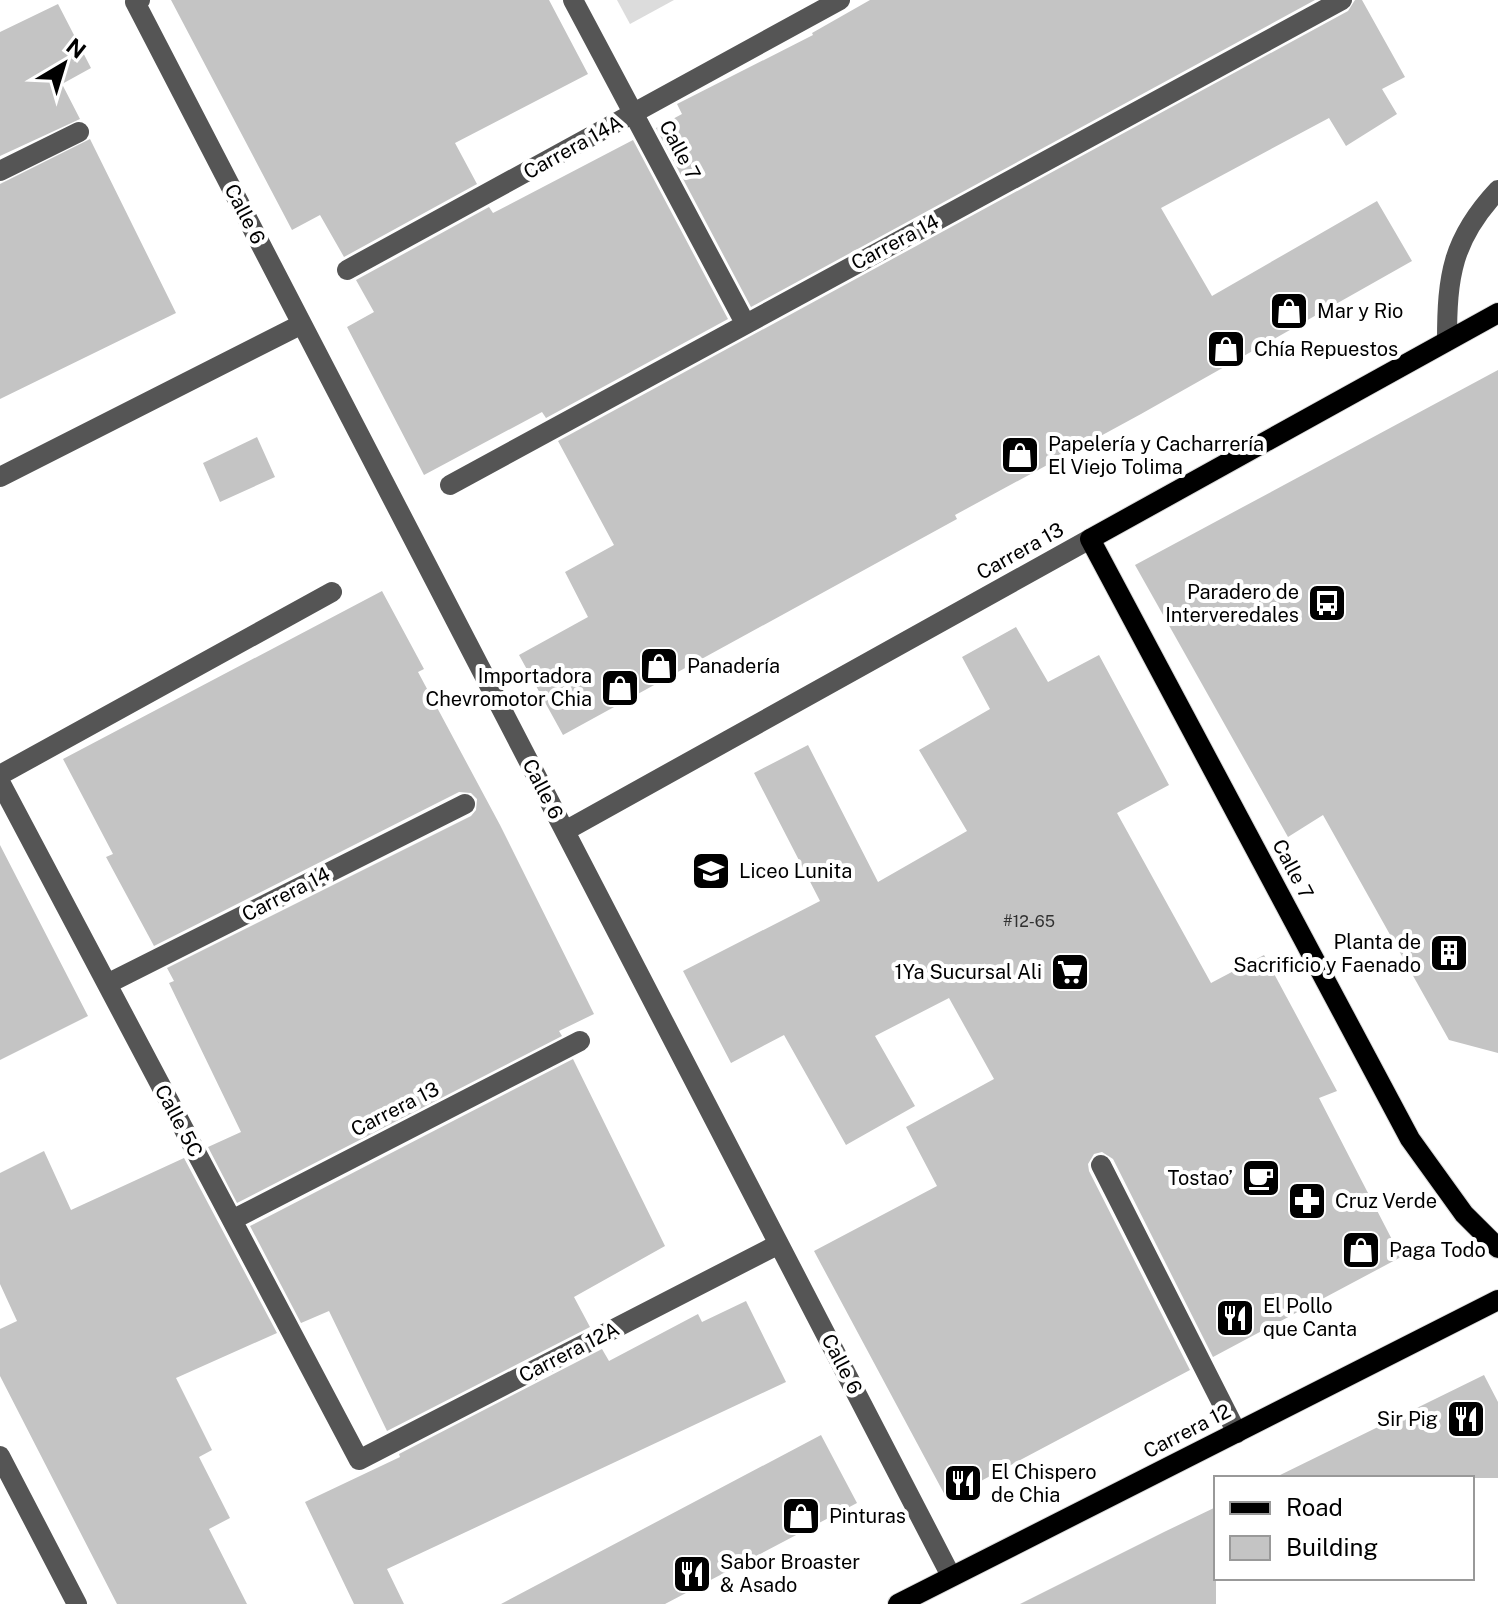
<svg xmlns="http://www.w3.org/2000/svg" width="1498" height="1604" viewBox="0 0 1498 1604" font-family="'Public Sans',sans-serif">
	<style>
		.green { fill: #dcdcdc }
		.building { fill: #c4c4c4 }
		.lines { fill: none; stroke-linecap: round; stroke-linejoin: round }
		.major-casing { stroke: #dbdbdb; stroke-width: 22 }
		.minor { stroke: #555; stroke-width: 20 }
		.major { stroke: #000; stroke-width: 20 }
		.labels { text-anchor: middle; stroke-width: 8; stroke-linejoin: round; paint-order: stroke }
		.number-label { font-size: 16px; fill: #313131 }
		.street-label { font-size: 20px; fill: #000; stroke: #fff }
		.poi-label { font-size: 20px; fill: #000; stroke: #fff; text-anchor: start }
	</style>
	<rect width="100%" height="100%" fill="#fff"/>
	<!-- green -->
	<path class="green" d="M 617,0 L 674,0 L 630,24 Z"/>
	<!-- building -->
	<path class="building" d="M 171,0 L 549,0 L 588,74 L 455,143 L 477,184 L 344,257 L 320,215 L 292,230 Z
		M 870,0 L 1315,0 L 751,307 L 656,128 L 682,114 L 677,104 L 813,35 L 812,33 Z
		M 1355,0 L 1362,0 L 1405,77 L 1382,89 L 1397,114 L 1346,146 L 1329,118 L 1161,208 L 1212,296 L 1377,201 L 1412,261 L 1141,414 L 955,515 L 957,519 L 563,735 L 519,655 L 588,617 L 565,572 L 614,545 L 558,441 L 1348,11 Z
		M 58,4 L 91,68 L 62,84 L 80,119 L 0,156 L 0,32 Z
		M 90,139 L 176,313 L 0,399 L 0,184 Z
		M 633,140 L 728,319 L 546,418 L 542,412 L 424,475 L 347,327 L 374,312 L 356,280 L 489,207 L 493,213 Z
		M 1498,370 L 1498,1053 L 1449,1040 L 1323,815 L 1288,837 L 1135,565 Z
		M 257,437 L 275,477 L 220,502 L 203,463 Z
		M 382,591 L 424,669 L 418,672 L 500,825 L 594,1014 L 559,1031 L 562,1036 L 237,1203 L 208,1147 L 241,1132 L 169,983 L 174,981 L 167,968 L 471,816 L 476,810 L 477,799 L 471,793 L 459,792 L 154,946 L 106,857 L 113,854 L 63,759 Z
		M 1016,627 L 1048,682 L 1099,655 L 1169,785 L 1117,813 L 1211,983 L 1264,955 L 1337,1091 L 1319,1098 L 1401,1257 L 1213,1357 L 1113,1159 L 1102,1152 L 1094,1154 L 1088,1164 L 1089,1171 L 1190,1370 L 947,1499 L 814,1251 L 937,1186 L 906,1127 L 994,1079 L 949,998 L 875,1036 L 915,1106 L 846,1145 L 784,1035 L 731,1063 L 683,971 L 820,901 L 754,773 L 808,745 L 878,882 L 967,831 L 919,750 L 990,709 L 962,657 Z
		M 0,845 L 88,1016 L 0,1060 Z
		M 573,1059 L 665,1246 L 574,1297 L 590,1327 L 387,1431 L 329,1311 L 301,1323 L 250,1226 Z
		M 44,1151 L 71,1210 L 184,1158 L 277,1333 L 176,1378 L 212,1450 L 199,1457 L 230,1518 L 209,1529 L 247,1604 L 117,1604 L 0,1376 L 0,1329 L 17,1321 L 0,1284 L 0,1173 Z
		M 746,1301 L 786,1382 L 387,1569 L 404,1604 L 354,1604 L 305,1502 L 400,1457 L 399,1454 L 602,1349 L 609,1361 L 698,1314 L 702,1322 Z
		M 1484,1375 L 1498,1402 L 1498,1478 L 1274,1478 Z
		M 821,1435 L 857,1503 L 665,1604 L 501,1604 Z
		M 1216,1507 L 1216,1604 L 1020,1604 L 1164,1532 Z"/>
	<g class="lines">
		<!-- major casing -->
		<g class="major-casing">
			<path id="major" d="M 1498,313 L 1090,539 L 1410,1139 L 1464,1214 L 1498,1248
				M 898,1604 L 1498,1300"/>
		</g>
		<!-- minor -->
		<path class="minor" d="M 140,0 L 135,2 L 951,1576
			M 573,0 L 745,323
			M 0,171 L 79,132
			M 347,270 L 840,0
			M 1447,341 C 1447,276 1452,239 1498,190
			M 0,477 L 302,324
			M 450,485 L 1342,0
			M 0,775 L 332,592
			M 0,782 L 359,1460 L 779,1244
			M 565,831 L 1090,539
			M 107,984 L 465,804
			M 1101,1165 L 1237,1433
			M 232,1220 L 580,1041
			M 0,1456 L 77,1604"/>
		<!-- major -->
		<use href="#major" class="major"/>
	</g>
	<!-- icons -->
	<defs>
		<g id="shop-square" transform="scale(2)"><rect x="-9" y="-9" width="18" height="18" rx="4" fill="#000" stroke="#fff"/><path d="M-5-2.5h2.3a2.7 3.5 0 0 1 5.4 0H5L5.5 6h-11ZM-1.5-2.5h3a1.5 2.3 0 0 0-3 0Z" fill="#fff"/></g>
		<g id="bus-square" transform="scale(2)"><rect x="-9" y="-9" width="18" height="18" rx="4" fill="#000" stroke="#fff"/><path d="M-5-6H5V4H4V6H2V4H-2V6H-4V4H-5ZM-3.5-4V0h7V-4ZM-3.5 1.2v1.5H-2V1.2ZM2 1.2v1.5H3.5V1.2Z" fill="#fff"/></g>
		<g id="school-square" transform="scale(2)"><rect x="-9" y="-9" width="18" height="18" rx="4" fill="#000" stroke="#fff"/><path d="M0-5L7-2L0 1L-7-2ZM-4 1L0 2.5L4 1V4Q0 6-4 4Z" fill="#fff"/></g>
		<g id="building-square" transform="scale(2)"><rect x="-9" y="-9" width="18" height="18" rx="4" fill="#000" stroke="#fff"/><path d="M-4-6H4V6H1V3H-1V6H-4ZM-2.5-4.3h1.7v1.8h-1.7ZM.8-4.3h1.7v1.8H.8ZM-2.5-1h1.7V.8h-1.7ZM.8-1h1.7V.8H.8Z" fill="#fff"/></g>
		<g id="supermarket-square" transform="scale(2)"><rect x="-9" y="-9" width="18" height="18" rx="4" fill="#000" stroke="#fff"/><path d="M-6-5.5h2.5l.6 2H6L4.5 2H-2.5L-4.4-4H-6ZM-1.5 3.2a1.3 1.3 0 1 0 .1 0ZM3 3.2a1.3 1.3 0 1 0 .1 0Z" fill="#fff"/></g>
		<g id="cafe-square" transform="scale(2)"><rect x="-9" y="-9" width="18" height="18" rx="4" fill="#000" stroke="#fff"/><path d="M-5.5-4.5H6V0H3Q3 3.5 0 3.5H-2.5Q-5.5 3.5-5.5 0ZM3-3.2v2h1.7v-2ZM-6 4.5H4V6H-6Z" fill="#fff"/></g>
		<g id="pharmacy-square" transform="scale(2)"><rect x="-9" y="-9" width="18" height="18" rx="4" fill="#000" stroke="#fff"/><path d="M-2-6h4v4h4v4h-4v4h-4v-4h-4v-4h4Z" fill="#fff"/></g>
		<g id="restaurant-square" transform="scale(2)"><rect x="-9" y="-9" width="18" height="18" rx="4" fill="#000" stroke="#fff"/><path d="M-5-6h1v4h1v-4h1v4h1v-4h1v5L-1.5 .5V6h-2V.5L-5-1ZM5-6V6H3V1.5H1.5Q1.5-4 5-6Z" fill="#fff"/></g>
	</defs>
	<g fill-rule="evenodd">
		<use href="#shop-square" x="1289" y="311"/>
		<use href="#shop-square" x="1226" y="349"/>
		<use href="#shop-square" x="1020" y="455"/>
		<use href="#bus-square" x="1327" y="603"/>
		<use href="#shop-square" x="659" y="666"/>
		<use href="#shop-square" x="620" y="688"/>
		<use href="#school-square" x="711" y="871"/>
		<use href="#building-square" x="1449" y="953"/>
		<use href="#supermarket-square" x="1070" y="972"/>
		<use href="#cafe-square" x="1261" y="1178"/>
		<use href="#pharmacy-square" x="1307" y="1201"/>
		<use href="#shop-square" x="1361" y="1250"/>
		<use href="#restaurant-square" x="1235" y="1318"/>
		<use href="#restaurant-square" x="1466" y="1419"/>
		<use href="#restaurant-square" x="963" y="1483"/>
		<use href="#shop-square" x="801" y="1516"/>
		<use href="#restaurant-square" x="692" y="1574"/>
	</g>
	<g class="labels">
		<!-- number labels -->
		<g class="number-label">
			<text x="1029" y="927">#12-65</text>
		</g>
		<!-- street labels -->
		<g class="street-label">
			<text transform="translate(573 147) rotate(-29)" y="7">Carrera 14A</text>
			<text transform="translate(680 150) rotate(62)" y="7">Calle 7</text>
			<text transform="translate(245 214) rotate(63)" y="7">Calle 6</text>
			<text transform="translate(895 242) rotate(-28)" y="7">Carrera 14</text>
			<text transform="translate(1020 551) rotate(-29)" y="7">Carrera 13</text>
			<text transform="translate(543 789) rotate(63)" y="7">Calle 6</text>
			<text transform="translate(1293 869) rotate(62)" y="7">Calle 7</text>
			<text transform="translate(286 894) rotate(-27)" y="7">Carrera 14</text>
			<text transform="translate(395 1109) rotate(-27)" y="7">Carrera 13</text>
			<text transform="translate(179 1121) rotate(62)" y="7">Calle 5C</text>
			<text transform="translate(569 1352) rotate(-27)" y="7">Carrera 12A</text>
			<text transform="translate(842 1364) rotate(63)" y="7">Calle 6</text>
			<text transform="translate(1187 1431) rotate(-27)" y="7">Carrera 12</text>
		</g>
		<!-- poi labels -->
		<g class="poi-label">
			<text x="1317" y="318">Mar y Rio</text>
			<text x="1254" y="356">Chía Repuestos</text>
			<text x="1048" y="451">Papelería y Cacharrería<tspan x="1048" dy="23">El Viejo Tolima</tspan></text>
			<text x="1299" y="599" text-anchor="end">Paradero de<tspan x="1299" dy="23">Interveredales</tspan></text>
			<text x="687" y="673">Panadería</text>
			<text x="592" y="683" text-anchor="end">Importadora<tspan x="592" dy="23">Chevromotor Chia</tspan></text>
			<text x="739" y="878">Liceo Lunita</text>
			<text x="1421" y="949" text-anchor="end">Planta de<tspan x="1421" dy="23">Sacrificio y Faenado</tspan></text>
			<text x="1042" y="979" text-anchor="end">1Ya Sucursal Ali</text>
			<text x="1233" y="1185" text-anchor="end">Tostao’</text>
			<text x="1335" y="1208">Cruz Verde</text>
			<text x="1389" y="1257">Paga Todo</text>
			<text x="1263" y="1313">El Pollo<tspan x="1263" dy="23">que Canta</tspan></text>
			<text x="1438" y="1426" text-anchor="end">Sir Pig</text>
			<text x="991" y="1479">El Chispero<tspan x="991" dy="23">de Chia</tspan></text>
			<text x="829" y="1523">Pinturas</text>
			<text x="720" y="1569">Sabor Broaster<tspan x="720" dy="23">&amp; Asado</tspan></text>
		</g>
	</g>
	<!-- legend -->
	<rect x="1214" y="1476" width="260" height="104" fill="#ffffff" stroke="#999999" stroke-width="2"/>
	<rect x="1230" y="1502" width="40" height="12" fill="#000000" stroke="#999999" stroke-width="2"/>
	<text x="1286" y="1516" font-size="24" fill="#000000">Road</text>
	<rect x="1230" y="1536" width="40" height="24" fill="#c4c4c4" stroke="#999999" stroke-width="2"/>
	<text x="1286" y="1556" font-size="24" fill="#000000">Building</text>
	<!-- north arrow -->
	<g transform="translate(64 64) rotate(38)" stroke="#ffffff" stroke-width="6" paint-order="stroke">
	<path d="M0-6L14 30L0 20L-14 30Z" fill="#000000"/>
	<text y="-12" font-size="22" font-weight="bold" text-anchor="middle" fill="#000000">N</text>
	</g>
</svg>
